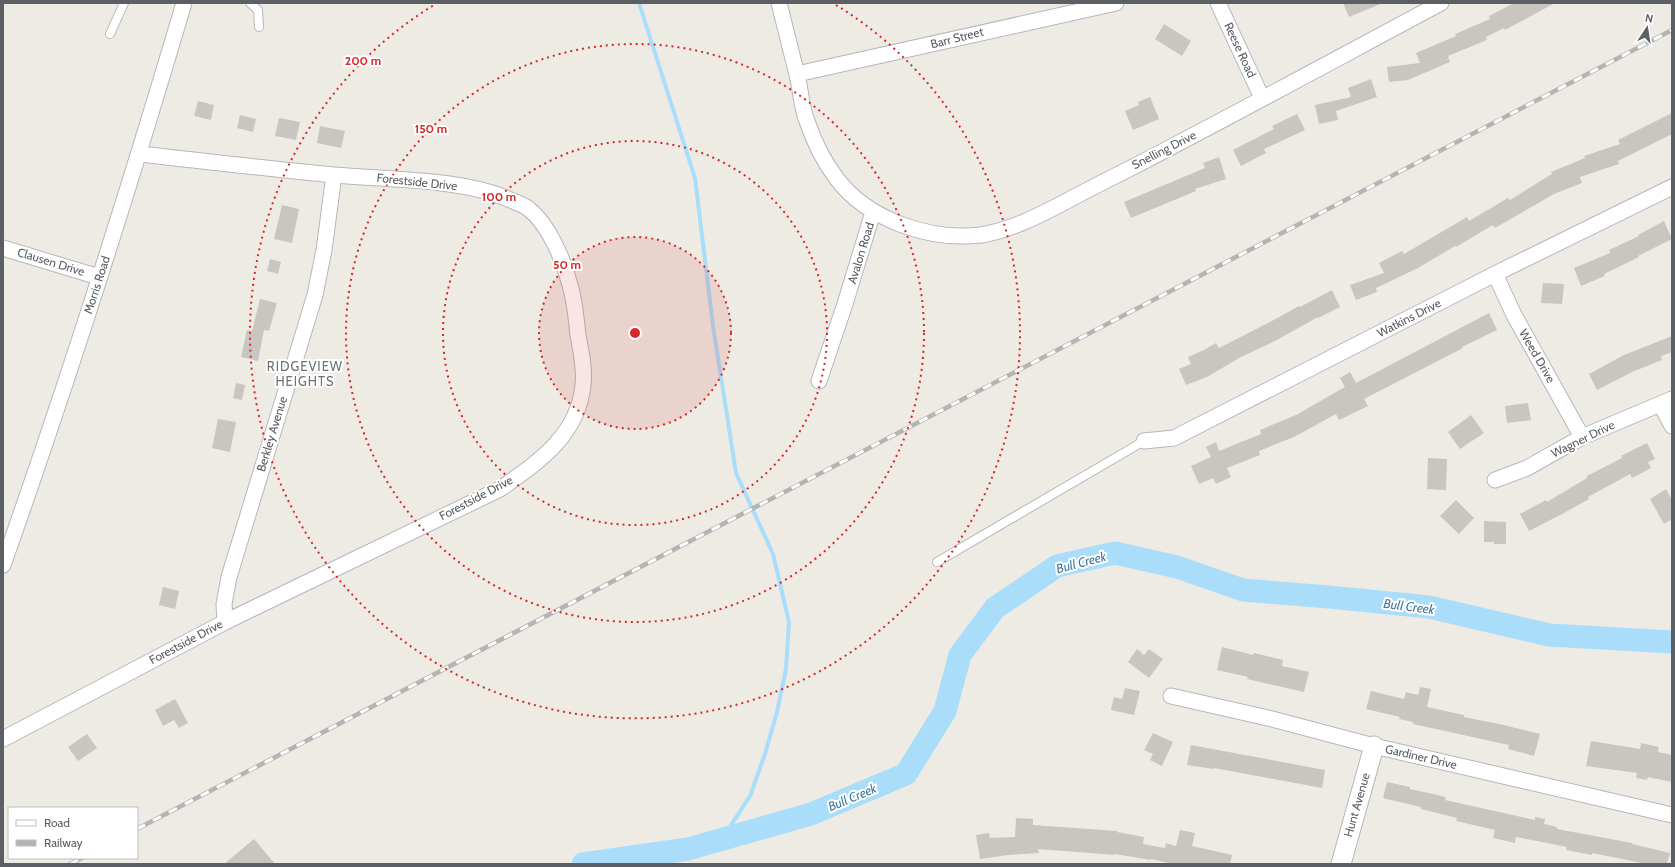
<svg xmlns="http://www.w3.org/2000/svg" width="1675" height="867" viewBox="0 0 1675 867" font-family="Cabin,sans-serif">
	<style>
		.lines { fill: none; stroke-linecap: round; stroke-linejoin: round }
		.stream { stroke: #a9ddf9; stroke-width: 4 }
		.river { stroke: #a9ddf9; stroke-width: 23 }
		.building { fill: #c9c6c2 }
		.service-casing { stroke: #b5b7bb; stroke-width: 10 }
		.minor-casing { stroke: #b5b7bb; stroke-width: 17 }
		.tertiary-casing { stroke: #b5b7bb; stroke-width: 21 }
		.service { stroke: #fff; stroke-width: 8 }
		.minor { stroke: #fff; stroke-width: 15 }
		.tertiary { stroke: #fff; stroke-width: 19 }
		.rail-casing { stroke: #b3b4b4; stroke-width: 4.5 }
		.rail { stroke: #fff; stroke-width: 3; stroke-dasharray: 9; stroke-linecap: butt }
		.ring { fill: none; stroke: #d62828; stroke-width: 2; stroke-dasharray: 2 4 }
		.labels { text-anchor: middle; stroke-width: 4; stroke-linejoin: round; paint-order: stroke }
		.street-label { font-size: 12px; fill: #5c6064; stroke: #fff }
		.neighbourhood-label { font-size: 13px; letter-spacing: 1px; fill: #6d7276; stroke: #fff }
		.water-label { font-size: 13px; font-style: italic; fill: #437aa2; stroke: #fff }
		.centre { fill: #d62828; stroke: #fff; stroke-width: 2 }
		.ring-label { font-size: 12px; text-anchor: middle; font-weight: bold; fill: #d62828; stroke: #fff; stroke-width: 4; stroke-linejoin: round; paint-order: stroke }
	</style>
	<rect width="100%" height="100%" fill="#eeebe4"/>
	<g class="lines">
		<!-- stream -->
		<path class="stream" d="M 639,3 L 695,178 L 713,326 L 736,473 L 773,554 L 789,622 L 786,669 L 777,712 L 765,754 L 750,796 L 722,839"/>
		<!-- river -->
		<path class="river" d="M 583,864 L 688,849 L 811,814 L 906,774 L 945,711 L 960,655 L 995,608 L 1057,566 L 1115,553 L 1177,567 L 1243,590 L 1329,597 L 1429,607 L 1549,635 L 1672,642"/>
	</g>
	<!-- building -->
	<path class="building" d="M 1343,3 L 1383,3 L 1349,17 Z
		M 1514,3 L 1555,3 L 1505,30 L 1504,28 L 1486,37 L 1487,40 L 1448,56 L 1449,58 L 1446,60 L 1449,59 L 1450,62 L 1408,80 L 1389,82 L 1387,67 L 1420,63 L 1416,53 L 1456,36 L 1455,34 L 1490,19 L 1489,16 Z
		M 1164,24 L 1191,41 L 1182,56 L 1155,39 Z
		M 1371,79 L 1377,97 L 1336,111 L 1338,120 L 1319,124 L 1315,105 L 1351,97 L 1348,88 Z
		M 1150,97 L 1159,119 L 1133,130 L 1125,111 L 1139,105 L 1138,102 Z
		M 198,101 L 214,105 L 211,120 L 194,116 Z
		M 1672,113 L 1672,134 L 1618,161 L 1619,164 L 1580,177 L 1582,183 L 1554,194 L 1495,228 L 1493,225 L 1456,247 L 1455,246 L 1418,268 L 1376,288 L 1377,292 L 1356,300 L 1350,285 L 1384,273 L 1379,263 L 1402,251 L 1404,254 L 1467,217 L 1469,221 L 1508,198 L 1510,200 L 1552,174 L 1551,172 L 1585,158 L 1584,156 L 1620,144 L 1618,140 Z
		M 1297,114 L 1305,130 L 1264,149 L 1266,153 L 1241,166 L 1233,150 L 1274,129 L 1272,126 Z
		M 240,115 L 256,119 L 253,132 L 237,128 Z
		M 279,118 L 300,122 L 296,140 L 275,136 Z
		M 320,126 L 345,131 L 341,148 L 317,143 Z
		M 1219,157 L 1226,179 L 1195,189 L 1196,191 L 1131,218 L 1124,202 L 1205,168 L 1203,163 Z
		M 282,205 L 299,209 L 292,243 L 274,239 Z
		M 1664,221 L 1672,239 L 1638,256 L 1639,257 L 1604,274 L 1605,276 L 1581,286 L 1574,268 L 1610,253 L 1609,250 L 1639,236 L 1638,235 Z
		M 270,259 L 281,262 L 278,274 L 267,271 Z
		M 1543,283 L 1564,284 L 1562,304 L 1541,303 Z
		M 1332,290 L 1340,307 L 1318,318 L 1318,317 L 1275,341 L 1241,357 L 1207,377 L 1186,385 L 1179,369 L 1191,364 L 1188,357 L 1204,350 L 1216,343 L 1219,348 L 1268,323 L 1299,306 L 1300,307 Z
		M 260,299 L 277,303 L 269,331 L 264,330 L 258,361 L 241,357 L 247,330 L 252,331 Z
		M 1489,313 L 1497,330 L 1462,347 L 1463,348 L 1364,399 L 1368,406 L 1339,420 L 1336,414 L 1294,437 L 1259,451 L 1260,455 L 1227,468 L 1231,477 L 1216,484 L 1213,478 L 1199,484 L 1191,466 L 1211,457 L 1206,447 L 1216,442 L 1219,451 L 1261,434 L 1260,430 L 1296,415 L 1345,387 L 1340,378 L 1350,372 L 1356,383 Z
		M 1672,336 L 1672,352 L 1661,356 L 1662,360 L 1632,372 L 1597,390 L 1589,374 L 1624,355 Z
		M 236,383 L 245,385 L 242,400 L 233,398 Z
		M 1528,403 L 1531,420 L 1507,423 L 1505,406 Z
		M 1471,415 L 1484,433 L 1460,449 L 1448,432 Z
		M 218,419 L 236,422 L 230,452 L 212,448 Z
		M 1647,443 L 1655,459 L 1648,462 L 1651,468 L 1632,478 L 1630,474 L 1588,497 L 1589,499 L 1564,513 L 1529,531 L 1520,514 L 1546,500 L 1547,502 L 1587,478 L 1587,476 L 1622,458 L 1621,456 Z
		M 1428,458 L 1447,459 L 1446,490 L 1427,489 Z
		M 1666,489 L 1672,500 L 1672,519 L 1664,524 L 1650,499 Z
		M 1456,500 L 1474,518 L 1459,534 L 1440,516 Z
		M 1484,521 L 1506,522 L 1506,544 L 1494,544 L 1494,542 L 1484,542 Z
		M 163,587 L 179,591 L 175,609 L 159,605 Z
		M 1222,647 L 1253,655 L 1254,653 L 1283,660 L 1282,666 L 1309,672 L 1304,692 L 1247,679 L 1248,677 L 1217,670 Z
		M 1137,649 L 1144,655 L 1149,649 L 1163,659 L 1149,678 L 1128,662 Z
		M 1420,687 L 1431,689 L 1427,707 L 1464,715 L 1464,717 L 1499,724 L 1540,734 L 1534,756 L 1508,749 L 1509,745 L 1413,724 L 1413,722 L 1399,719 L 1400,717 L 1366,709 L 1371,691 L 1404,699 L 1406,692 L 1418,695 Z
		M 1125,688 L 1140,691 L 1134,715 L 1111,710 L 1114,697 L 1122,699 Z
		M 175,699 L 188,723 L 179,728 L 174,720 L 163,726 L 155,710 Z
		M 1153,733 L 1173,742 L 1162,766 L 1150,760 L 1153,754 L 1144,750 Z
		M 87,734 L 97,748 L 78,761 L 68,747 Z
		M 1591,741 L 1640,749 L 1641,743 L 1659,747 L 1658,752 L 1672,755 L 1672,782 L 1648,777 L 1647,780 L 1636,778 L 1637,773 L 1586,766 Z
		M 1191,745 L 1325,770 L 1322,788 L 1214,768 L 1214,769 L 1187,765 Z
		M 1387,782 L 1410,787 L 1410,789 L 1446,797 L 1445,800 L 1535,820 L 1535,817 L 1545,819 L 1544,824 L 1557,827 L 1557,829 L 1632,843 L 1632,844 L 1670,853 L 1667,864 L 1647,864 L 1592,853 L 1592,855 L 1566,850 L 1567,847 L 1516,837 L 1515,843 L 1493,838 L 1495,830 L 1456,821 L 1457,818 L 1421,809 L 1421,807 L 1383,798 Z
		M 1016,818 L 1033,819 L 1033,825 L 1117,831 L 1117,832 L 1144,837 L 1143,844 L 1165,848 L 1166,843 L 1176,846 L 1180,830 L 1195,833 L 1192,846 L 1232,855 L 1230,864 L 1173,864 L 1151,859 L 1151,860 L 1115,854 L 1115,855 L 1038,849 L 1039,853 L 1008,855 L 980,859 L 976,835 L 989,833 L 990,838 L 1015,837 Z
		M 254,839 L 275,864 L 224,864 Z"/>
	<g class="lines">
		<!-- service casing -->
		<g class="service-casing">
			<path id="service" d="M 250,3 L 258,10 L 259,27
				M 110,34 L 124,3
				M 937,562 L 1144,441"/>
		</g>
		<!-- minor casing -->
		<g class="minor-casing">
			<path id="minor" d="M 779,3 C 785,27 791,51 797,75 C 801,90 801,107 807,121 C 814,142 824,162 837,179 C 868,220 930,241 981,235 C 1011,230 1038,216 1065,202 C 1087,190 1109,179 1131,168 C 1235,114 1338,58 1441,3
				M 1218,3 L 1262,98
				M 797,74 L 1116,3
				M 3,248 L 99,277
				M 1495,274 L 1514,315 L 1582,437
				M 819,381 L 845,304 L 873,212
				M 1661,405 L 1672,426
				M 1144,441 L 1174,438 L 1495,274 L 1672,187
				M 1495,480 L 1527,468 L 1582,437 L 1672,399
				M 3,565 C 69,379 128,192 184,3
				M 225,622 L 224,604 L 229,577 L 315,295 L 324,250 L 334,175
				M 1171,696 L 1272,719 L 1374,746 L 1672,815
				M 3,739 L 225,622 L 500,489 C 538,462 578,436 583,385 C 585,369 581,351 578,335 C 576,318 575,301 570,285 C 564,261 549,225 529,209 C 525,206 518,203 513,201 C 463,178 389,180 334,175 C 269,169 204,161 139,154"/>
		</g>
		<!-- tertiary casing -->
		<g class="tertiary-casing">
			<path id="tertiary" d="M 1341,864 L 1374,746"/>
		</g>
		<!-- service -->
		<use href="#service" class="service"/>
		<!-- minor -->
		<use href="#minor" class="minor"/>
		<!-- tertiary -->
		<use href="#tertiary" class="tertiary"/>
		<!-- rail casing -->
		<g class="rail-casing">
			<path id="rail" d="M 137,829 L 1672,30
				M 70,864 L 82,858"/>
		</g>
		<!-- rail -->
		<use href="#rail" class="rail"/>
	</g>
	<!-- distance rings -->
	<circle cx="635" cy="333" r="96" fill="#d62828" fill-opacity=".12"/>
	<g class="ring">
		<circle cx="635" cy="333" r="96"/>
		<circle cx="635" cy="333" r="192"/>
		<circle cx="635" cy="333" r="289"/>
		<path d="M836 5A385 385 0 1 1 434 5"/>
	</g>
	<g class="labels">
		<!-- street labels -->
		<g class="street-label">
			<text transform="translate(957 38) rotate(-14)" y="4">Barr Street</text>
			<text transform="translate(1240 50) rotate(65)" y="4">Reese Road</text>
			<text transform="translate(1164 150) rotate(-27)" y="4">Snelling Drive</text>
			<text transform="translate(417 182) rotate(6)" y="4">Forestside Drive</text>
			<text transform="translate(861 253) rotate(-73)" y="4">Avalon Road</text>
			<text transform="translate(51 262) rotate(17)" y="4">Clausen Drive</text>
			<text transform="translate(97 285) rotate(-72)" y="4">Morris Road</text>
			<text transform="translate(1409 318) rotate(-27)" y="4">Watkins Drive</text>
			<text transform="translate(1537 356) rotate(60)" y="4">Weed Drive</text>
			<text transform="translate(272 434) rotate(-73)" y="4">Berkley Avenue</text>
			<text transform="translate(1583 439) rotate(-26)" y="4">Wagner Drive</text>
			<text transform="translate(476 498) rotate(-28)" y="4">Forestside Drive</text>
			<text transform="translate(186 642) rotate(-28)" y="4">Forestside Drive</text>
			<text transform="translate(1421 757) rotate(13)" y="4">Gardiner Drive</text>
			<text transform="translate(1357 805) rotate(-74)" y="4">Hunt Avenue</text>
		</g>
		<!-- neighbourhood labels -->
		<g class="neighbourhood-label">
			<text x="305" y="371">RIDGEVIEW<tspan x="305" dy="15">HEIGHTS</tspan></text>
		</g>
		<!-- water labels -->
		<g class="water-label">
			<text transform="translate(1081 562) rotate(-15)" y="5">Bull Creek</text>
			<text transform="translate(1409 606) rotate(7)" y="5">Bull Creek</text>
			<text transform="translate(852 797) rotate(-23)" y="5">Bull Creek</text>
		</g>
	</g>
	<circle cx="635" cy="333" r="6" class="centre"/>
	<g class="ring-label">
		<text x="363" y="65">200 m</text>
		<text x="431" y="133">150 m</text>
		<text x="499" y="201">100 m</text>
		<text x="567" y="269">50 m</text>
	</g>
	<!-- border -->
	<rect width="1675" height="867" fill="none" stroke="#5c6064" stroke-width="8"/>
	<!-- legend -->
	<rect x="8" y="807" width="130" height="52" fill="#ffffff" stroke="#bebfc1"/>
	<rect x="16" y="820" width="20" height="6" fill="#ffffff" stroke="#bebfc1"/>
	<text x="44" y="827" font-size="12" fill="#5c6064">Road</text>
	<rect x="16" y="840" width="20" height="6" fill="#b3b4b4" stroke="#bebfc1"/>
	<text x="44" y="847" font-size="12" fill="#5c6064">Railway</text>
	<!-- north arrow -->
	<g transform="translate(1647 28) rotate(12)" stroke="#ffffff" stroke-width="3" paint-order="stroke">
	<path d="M0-3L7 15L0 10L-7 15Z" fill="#5c6064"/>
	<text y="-6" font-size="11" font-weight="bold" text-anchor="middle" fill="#5c6064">N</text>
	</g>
</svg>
